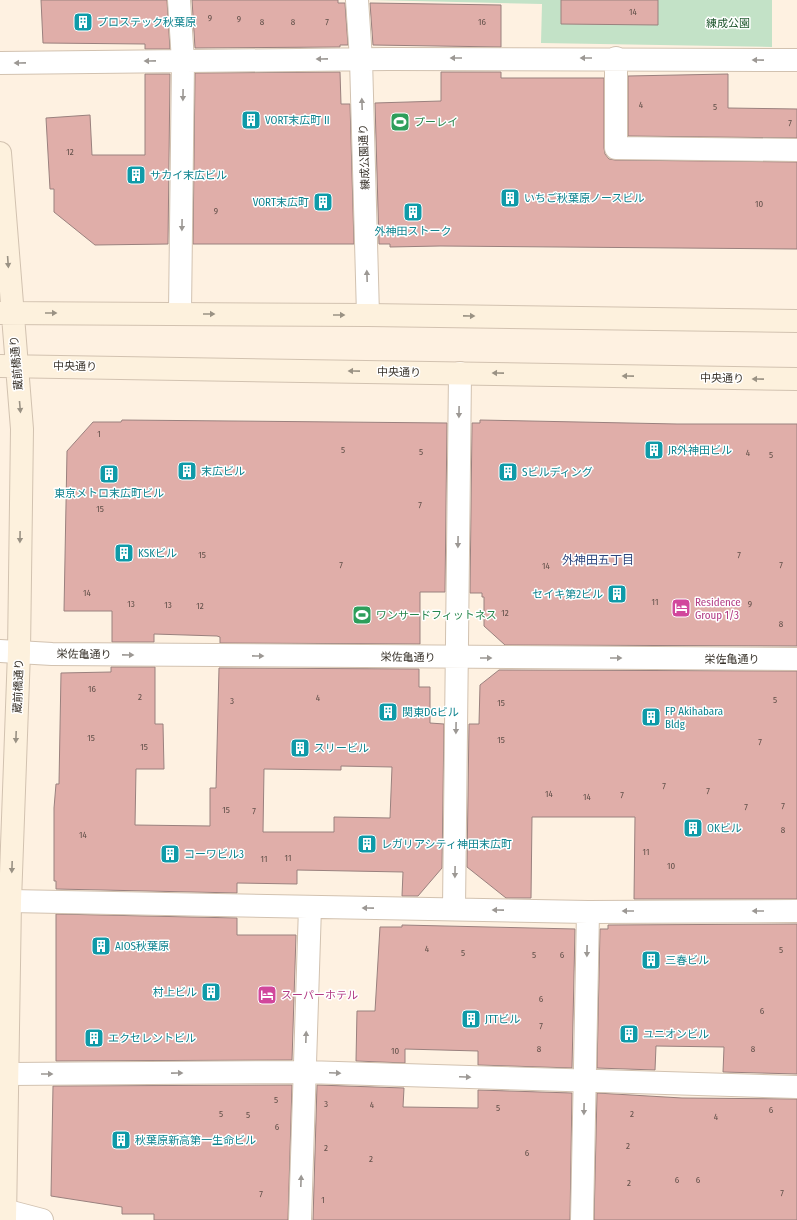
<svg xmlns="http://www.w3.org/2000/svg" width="797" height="1220" viewBox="0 0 797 1220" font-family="'Fira Sans Condensed','Noto Sans JP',sans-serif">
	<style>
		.green { fill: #c3e2c7 }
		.building { fill: #e0aea9; stroke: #9a817e; fill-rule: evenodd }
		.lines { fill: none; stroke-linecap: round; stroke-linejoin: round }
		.street-casing { stroke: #d2c2b0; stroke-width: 24 }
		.secondary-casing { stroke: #d2c2b0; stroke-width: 24 }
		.street { stroke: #fff; stroke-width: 22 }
		.secondary { stroke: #fdf1dd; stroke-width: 22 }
		.oneway { fill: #9c9894 }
		.oneway2 { fill: #9a9284 }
		.labels { text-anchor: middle; stroke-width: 3; stroke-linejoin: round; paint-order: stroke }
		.number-label { font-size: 9px; fill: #62514a }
		.culture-label { font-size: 11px; fill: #0d838f; stroke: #fff; text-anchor: start }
		.park-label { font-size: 11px; fill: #225930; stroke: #fff }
		.leisure-label { font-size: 11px; fill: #27864d; stroke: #fff; text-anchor: start }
		.street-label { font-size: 11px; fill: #38322a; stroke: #fff }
		.hotel-label { font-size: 11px; fill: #b23c85; stroke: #fff; text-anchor: start }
		.neighbourhood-label { font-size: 12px; fill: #2d477f; stroke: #fff }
	</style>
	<rect width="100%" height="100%" fill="#fef1e1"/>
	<!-- green -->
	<path class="green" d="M 371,0 L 772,0 L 772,47 L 541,43 L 542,4 Z"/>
	<!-- building -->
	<path class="building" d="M 41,0 L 167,0 L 170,49 L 145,49 L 145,44 L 43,43 Z
		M 192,0 L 338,0 L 338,3 L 345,3 L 348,45 L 340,45 L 340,47 L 195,48 Z
		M 561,0 L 658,0 L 658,25 L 561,24 Z
		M 370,3 L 501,5 L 501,47 L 373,45 Z
		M 340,72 L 341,104 L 350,104 L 354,244 L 193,244 L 195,73 Z
		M 441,72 L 501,72 L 501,78 L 604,78 L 604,148 L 605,154 L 609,159 L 615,160 L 797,162 L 797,249 L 440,246 L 390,247 L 390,244 L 379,244 L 375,103 L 441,101 Z
		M 145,74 L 170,74 L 168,244 L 95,245 L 54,212 L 54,189 L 50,189 L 46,118 L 90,115 L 92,155 L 145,155 Z
		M 728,74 L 728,108 L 797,109 L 797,138 L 628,136 L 628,76 Z
		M 122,420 L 447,423 L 445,592 L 420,592 L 420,644 L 220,643 L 220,637 L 217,636 L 154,634 L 154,642 L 112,642 L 112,611 L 64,611 L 67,451 L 93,422 L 121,422 Z
		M 480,420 L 677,424 L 797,424 L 797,646 L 505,645 L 484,626 L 484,597 L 482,597 L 482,593 L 470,593 L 472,423 L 480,423 Z
		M 111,667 L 155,667 L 155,724 L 163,724 L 164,769 L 136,769 L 135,825 L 210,826 L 210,788 L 216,788 L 219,668 L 419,669 L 419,687 L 430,687 L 430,723 L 444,724 L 442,868 L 418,896 L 402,896 L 403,872 L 297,870 L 297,884 L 237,883 L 237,893 L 56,889 L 56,881 L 54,881 L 54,808 L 56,784 L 59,784 L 61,673 L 111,672 ZM 341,766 L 392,767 L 390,818 L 334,817 L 334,832 L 263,832 L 264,769 L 341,770 Z
		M 499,670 L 797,671 L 797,899 L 634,899 L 635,817 L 532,817 L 531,898 L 506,898 L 467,867 L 469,724 L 479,724 L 480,685 Z
		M 56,914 L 237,918 L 237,935 L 296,935 L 292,1060 L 56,1061 Z
		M 797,924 L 797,1074 L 723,1072 L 724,1047 L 656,1046 L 655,1070 L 597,1068 L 600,929 L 608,929 L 608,925 Z
		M 402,925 L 575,929 L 572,1068 L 478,1065 L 478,1051 L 405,1049 L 405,1063 L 356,1061 L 357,1011 L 375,1011 L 380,927 L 402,927 Z
		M 292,1085 L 288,1220 L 154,1220 L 154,1214 L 122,1214 L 122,1207 L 51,1196 L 53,1086 Z
		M 317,1085 L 404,1088 L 403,1107 L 478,1108 L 478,1090 L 572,1093 L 570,1220 L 313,1220 Z
		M 597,1093 L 682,1098 L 797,1099 L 797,1220 L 594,1220 Z"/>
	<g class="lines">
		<!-- street casing -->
		<g class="street-casing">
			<path id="street" d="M 179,0 L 183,61 L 180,313
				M 357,0 L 361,59 L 368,315
				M 616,58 L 616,148 L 797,150
				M 0,63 L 388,59 L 797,60
				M 0,651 L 52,654 L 797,659
				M 10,901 L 588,912 L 797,911
				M 454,909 L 460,373
				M 8,1074 L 305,1072 L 797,1087
				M 0,1209 L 42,1220
				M 300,1220 L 310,907
				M 582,1220 L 588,912"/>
		</g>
		<!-- secondary casing -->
		<g class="secondary-casing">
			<path id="secondary" d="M 0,153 L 22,429 L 19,652 L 10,901 L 5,1220
				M 0,313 L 368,315 L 797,321
				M 0,366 L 797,379"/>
		</g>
		<!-- street -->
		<use href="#street" class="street"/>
		<!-- secondary -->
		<use href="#secondary" class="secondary"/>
	</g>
	<!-- one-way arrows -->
	<defs><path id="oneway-solid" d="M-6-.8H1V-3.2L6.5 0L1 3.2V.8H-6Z"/></defs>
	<g class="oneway">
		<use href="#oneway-solid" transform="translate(456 58) rotate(180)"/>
		<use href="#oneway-solid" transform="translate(586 58) rotate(180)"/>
		<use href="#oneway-solid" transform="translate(322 59) rotate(179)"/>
		<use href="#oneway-solid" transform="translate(758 60) rotate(-179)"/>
		<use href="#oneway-solid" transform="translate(150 61) rotate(179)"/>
		<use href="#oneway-solid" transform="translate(20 63) rotate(179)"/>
		<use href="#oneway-solid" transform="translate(183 95) rotate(91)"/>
		<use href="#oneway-solid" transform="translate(362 104) rotate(-92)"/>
		<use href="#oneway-solid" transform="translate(182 225) rotate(91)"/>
		<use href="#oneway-solid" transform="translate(367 276) rotate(-92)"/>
		<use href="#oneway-solid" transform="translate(459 412) rotate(91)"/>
		<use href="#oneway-solid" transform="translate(458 542) rotate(91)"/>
		<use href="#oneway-solid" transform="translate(128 655) rotate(1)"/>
		<use href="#oneway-solid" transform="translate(258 656) rotate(1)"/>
		<use href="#oneway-solid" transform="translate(486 658)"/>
		<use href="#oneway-solid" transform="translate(616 658)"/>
		<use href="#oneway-solid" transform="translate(456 728) rotate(91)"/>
		<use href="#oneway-solid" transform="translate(455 872) rotate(91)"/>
		<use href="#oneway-solid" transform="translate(368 908) rotate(-179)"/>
		<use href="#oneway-solid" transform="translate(498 910) rotate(-179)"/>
		<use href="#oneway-solid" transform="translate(628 911) rotate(180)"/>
		<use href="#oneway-solid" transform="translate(758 911) rotate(180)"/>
		<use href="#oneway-solid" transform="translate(587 951) rotate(91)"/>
		<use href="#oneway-solid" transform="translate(306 1037) rotate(-88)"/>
		<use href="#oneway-solid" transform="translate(177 1073) rotate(-1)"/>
		<use href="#oneway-solid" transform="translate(335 1073) rotate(2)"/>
		<use href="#oneway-solid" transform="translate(47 1074)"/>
		<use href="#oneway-solid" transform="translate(465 1077) rotate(2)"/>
		<use href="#oneway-solid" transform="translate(584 1109) rotate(91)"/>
		<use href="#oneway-solid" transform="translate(301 1181) rotate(-88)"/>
	</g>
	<g class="oneway2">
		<use href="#oneway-solid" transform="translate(8 262) rotate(86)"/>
		<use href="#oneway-solid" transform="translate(51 313)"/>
		<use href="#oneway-solid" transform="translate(209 314)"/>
		<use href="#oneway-solid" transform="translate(339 315)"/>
		<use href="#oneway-solid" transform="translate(469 316) rotate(1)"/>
		<use href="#oneway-solid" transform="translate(354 371) rotate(-179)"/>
		<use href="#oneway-solid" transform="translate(498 373) rotate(-179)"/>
		<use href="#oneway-solid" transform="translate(628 376) rotate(-179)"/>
		<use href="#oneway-solid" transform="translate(758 379) rotate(-179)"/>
		<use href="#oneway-solid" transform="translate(20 407) rotate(85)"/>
		<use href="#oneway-solid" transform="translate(20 537) rotate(91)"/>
		<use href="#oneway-solid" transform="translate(16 737) rotate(92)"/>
		<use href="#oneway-solid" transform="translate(12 867) rotate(92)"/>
	</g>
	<!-- icons -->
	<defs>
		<g id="building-square" transform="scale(1)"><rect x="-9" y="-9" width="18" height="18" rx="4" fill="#0f9aa8" stroke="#fff"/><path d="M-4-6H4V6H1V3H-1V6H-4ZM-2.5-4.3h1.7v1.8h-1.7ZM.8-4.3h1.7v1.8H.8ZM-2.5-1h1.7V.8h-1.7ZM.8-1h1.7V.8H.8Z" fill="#fff"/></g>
		<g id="stadium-square" transform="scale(1)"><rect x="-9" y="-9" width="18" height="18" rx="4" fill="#2e9e5b" stroke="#fff"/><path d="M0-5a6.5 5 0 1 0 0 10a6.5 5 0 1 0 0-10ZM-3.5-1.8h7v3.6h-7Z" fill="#fff"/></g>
		<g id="hotel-square" transform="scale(1)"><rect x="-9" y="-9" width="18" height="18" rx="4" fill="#d1479c" stroke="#fff"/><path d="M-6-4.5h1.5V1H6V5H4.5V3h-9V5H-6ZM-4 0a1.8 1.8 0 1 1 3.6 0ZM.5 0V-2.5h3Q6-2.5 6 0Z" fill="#fff"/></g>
	</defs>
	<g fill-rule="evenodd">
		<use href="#building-square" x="83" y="22"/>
		<use href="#building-square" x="251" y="120"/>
		<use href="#stadium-square" x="400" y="122"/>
		<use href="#building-square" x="136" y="175"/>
		<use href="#building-square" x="510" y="198"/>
		<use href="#building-square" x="323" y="202"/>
		<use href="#building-square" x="413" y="212"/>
		<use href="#building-square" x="654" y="450"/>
		<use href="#building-square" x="187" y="471"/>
		<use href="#building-square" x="508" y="472"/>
		<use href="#building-square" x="109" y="474"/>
		<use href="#building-square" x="124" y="553"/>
		<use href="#building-square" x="617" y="594"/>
		<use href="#hotel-square" x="681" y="608"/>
		<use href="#stadium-square" x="362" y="615"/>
		<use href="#building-square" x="388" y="712"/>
		<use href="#building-square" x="651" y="717"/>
		<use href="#building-square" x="300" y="748"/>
		<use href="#building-square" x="693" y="828"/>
		<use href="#building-square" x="367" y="844"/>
		<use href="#building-square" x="170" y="854"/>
		<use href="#building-square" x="101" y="946"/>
		<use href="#building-square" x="651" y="960"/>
		<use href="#building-square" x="211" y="992"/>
		<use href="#hotel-square" x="267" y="995"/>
		<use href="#building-square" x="471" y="1019"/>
		<use href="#building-square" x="629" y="1034"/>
		<use href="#building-square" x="94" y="1038"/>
		<use href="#building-square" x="121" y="1140"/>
	</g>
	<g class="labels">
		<!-- number labels -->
		<g class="number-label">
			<text x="633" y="15">14</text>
			<text x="210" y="21">9</text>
			<text x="239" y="22">9</text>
			<text x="262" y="25">8</text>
			<text x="293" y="25">8</text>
			<text x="327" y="25">7</text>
			<text x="482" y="25">16</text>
			<text x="641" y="108">4</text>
			<text x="715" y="110">5</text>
			<text x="790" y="126">7</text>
			<text x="70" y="155">12</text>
			<text x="759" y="207">10</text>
			<text x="216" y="214">9</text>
			<text x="99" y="437">1</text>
			<text x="343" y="453">5</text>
			<text x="421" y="455">5</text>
			<text x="748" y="456">4</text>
			<text x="771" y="458">5</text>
			<text x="420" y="508">7</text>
			<text x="100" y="512">15</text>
			<text x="202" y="558">15</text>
			<text x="739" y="558">7</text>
			<text x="341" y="568">7</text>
			<text x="781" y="568">7</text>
			<text x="546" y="569">14</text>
			<text x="87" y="596">14</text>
			<text x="655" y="605">11</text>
			<text x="131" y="607">13</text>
			<text x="750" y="607">9</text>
			<text x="168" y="608">13</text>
			<text x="200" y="609">12</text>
			<text x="505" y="616">12</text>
			<text x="781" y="627">8</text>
			<text x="92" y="692">16</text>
			<text x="140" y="700">2</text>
			<text x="318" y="701">4</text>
			<text x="775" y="703">5</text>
			<text x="232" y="704">3</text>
			<text x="501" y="706">15</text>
			<text x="91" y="741">15</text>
			<text x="501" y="743">15</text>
			<text x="760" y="745">7</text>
			<text x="144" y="750">15</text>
			<text x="664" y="789">7</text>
			<text x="708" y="794">7</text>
			<text x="549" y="797">14</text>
			<text x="622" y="798">7</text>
			<text x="587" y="800">14</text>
			<text x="783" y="809">7</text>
			<text x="746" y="810">7</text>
			<text x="226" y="813">15</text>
			<text x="254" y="814">7</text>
			<text x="783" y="833">8</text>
			<text x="83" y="838">14</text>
			<text x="646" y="855">11</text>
			<text x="288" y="861">11</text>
			<text x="264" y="862">11</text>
			<text x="671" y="869">10</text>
			<text x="427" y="952">4</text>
			<text x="781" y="953">5</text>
			<text x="463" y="956">5</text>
			<text x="534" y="958">5</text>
			<text x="562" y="958">6</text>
			<text x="541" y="1002">6</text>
			<text x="762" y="1014">6</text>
			<text x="541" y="1029">7</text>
			<text x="539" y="1052">8</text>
			<text x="753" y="1052">8</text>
			<text x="395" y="1054">10</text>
			<text x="276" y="1103">5</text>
			<text x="326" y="1107">3</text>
			<text x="372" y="1108">4</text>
			<text x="498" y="1111">5</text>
			<text x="771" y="1113">6</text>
			<text x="221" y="1117">5</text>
			<text x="632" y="1117">2</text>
			<text x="248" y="1118">5</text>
			<text x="716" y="1120">4</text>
			<text x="277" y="1130">6</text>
			<text x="628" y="1149">2</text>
			<text x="326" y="1151">2</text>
			<text x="527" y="1156">6</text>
			<text x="371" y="1162">2</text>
			<text x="677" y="1183">6</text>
			<text x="698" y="1183">6</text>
			<text x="629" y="1186">2</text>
			<text x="782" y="1196">7</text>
			<text x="261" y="1197">7</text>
			<text x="323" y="1203">1</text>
		</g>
		<!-- culture labels -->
		<g class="culture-label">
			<text x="97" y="26">プロステック秋葉原</text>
			<text x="265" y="124">VORT末広町 II</text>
			<text x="150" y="179">サカイ末広ビル</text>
			<text x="524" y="202">いちご秋葉原ノースビル</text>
			<text x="309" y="206" text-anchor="end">VORT末広町</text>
			<text x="413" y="235" text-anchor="middle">外神田ストーク</text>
			<text x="668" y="454">JR外神田ビル</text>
			<text x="201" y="475">末広ビル</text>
			<text x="522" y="476">Sビルディング</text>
			<text x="109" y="497" text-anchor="middle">東京メトロ末広町ビル</text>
			<text x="138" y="557">KSKビル</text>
			<text x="603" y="598" text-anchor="end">セイキ第2ビル</text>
			<text x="665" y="715">FP Akihabara<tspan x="665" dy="13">Bldg</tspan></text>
			<text x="402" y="716">関東DGビル</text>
			<text x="314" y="752">スリービル</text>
			<text x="707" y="832">OKビル</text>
			<text x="381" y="848">レガリアシティ神田末広町</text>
			<text x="184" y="858">コーワビル3</text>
			<text x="115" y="950">AIOS秋葉原</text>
			<text x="665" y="964">三春ビル</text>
			<text x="197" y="996" text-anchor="end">村上ビル</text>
			<text x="485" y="1023">JTTビル</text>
			<text x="643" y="1038">ユニオンビル</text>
			<text x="108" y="1042">エクセレントビル</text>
			<text x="135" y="1144">秋葉原新高第一生命ビル</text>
		</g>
		<!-- park labels -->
		<g class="park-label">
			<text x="728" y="27">練成公園</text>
		</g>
		<!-- leisure labels -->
		<g class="leisure-label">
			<text x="414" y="126">プーレイ</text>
			<text x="376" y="619">ワンサードフィットネス</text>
		</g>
		<!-- street labels -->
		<g class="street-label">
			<text transform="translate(364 157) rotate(-92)" y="4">練成公園通り</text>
			<text transform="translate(16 363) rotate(-95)" y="4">蔵前橋通り</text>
			<text transform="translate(75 366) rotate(1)" y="4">中央通り</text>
			<text transform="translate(399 372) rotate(1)" y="4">中央通り</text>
			<text transform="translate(722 378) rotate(1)" y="4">中央通り</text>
			<text transform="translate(84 654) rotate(1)" y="4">栄佐亀通り</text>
			<text transform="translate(408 657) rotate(1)" y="4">栄佐亀通り</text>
			<text x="732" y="663">栄佐亀通り</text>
			<text transform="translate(18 686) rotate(-88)" y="4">蔵前橋通り</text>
		</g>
		<!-- hotel labels -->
		<g class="hotel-label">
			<text x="695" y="606">Residence<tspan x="695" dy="13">Group 1/3</tspan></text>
			<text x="281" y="999">スーパーホテル</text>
		</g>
		<!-- neighbourhood labels -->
		<g class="neighbourhood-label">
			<text x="598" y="564">外神田五丁目</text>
		</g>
	</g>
</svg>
